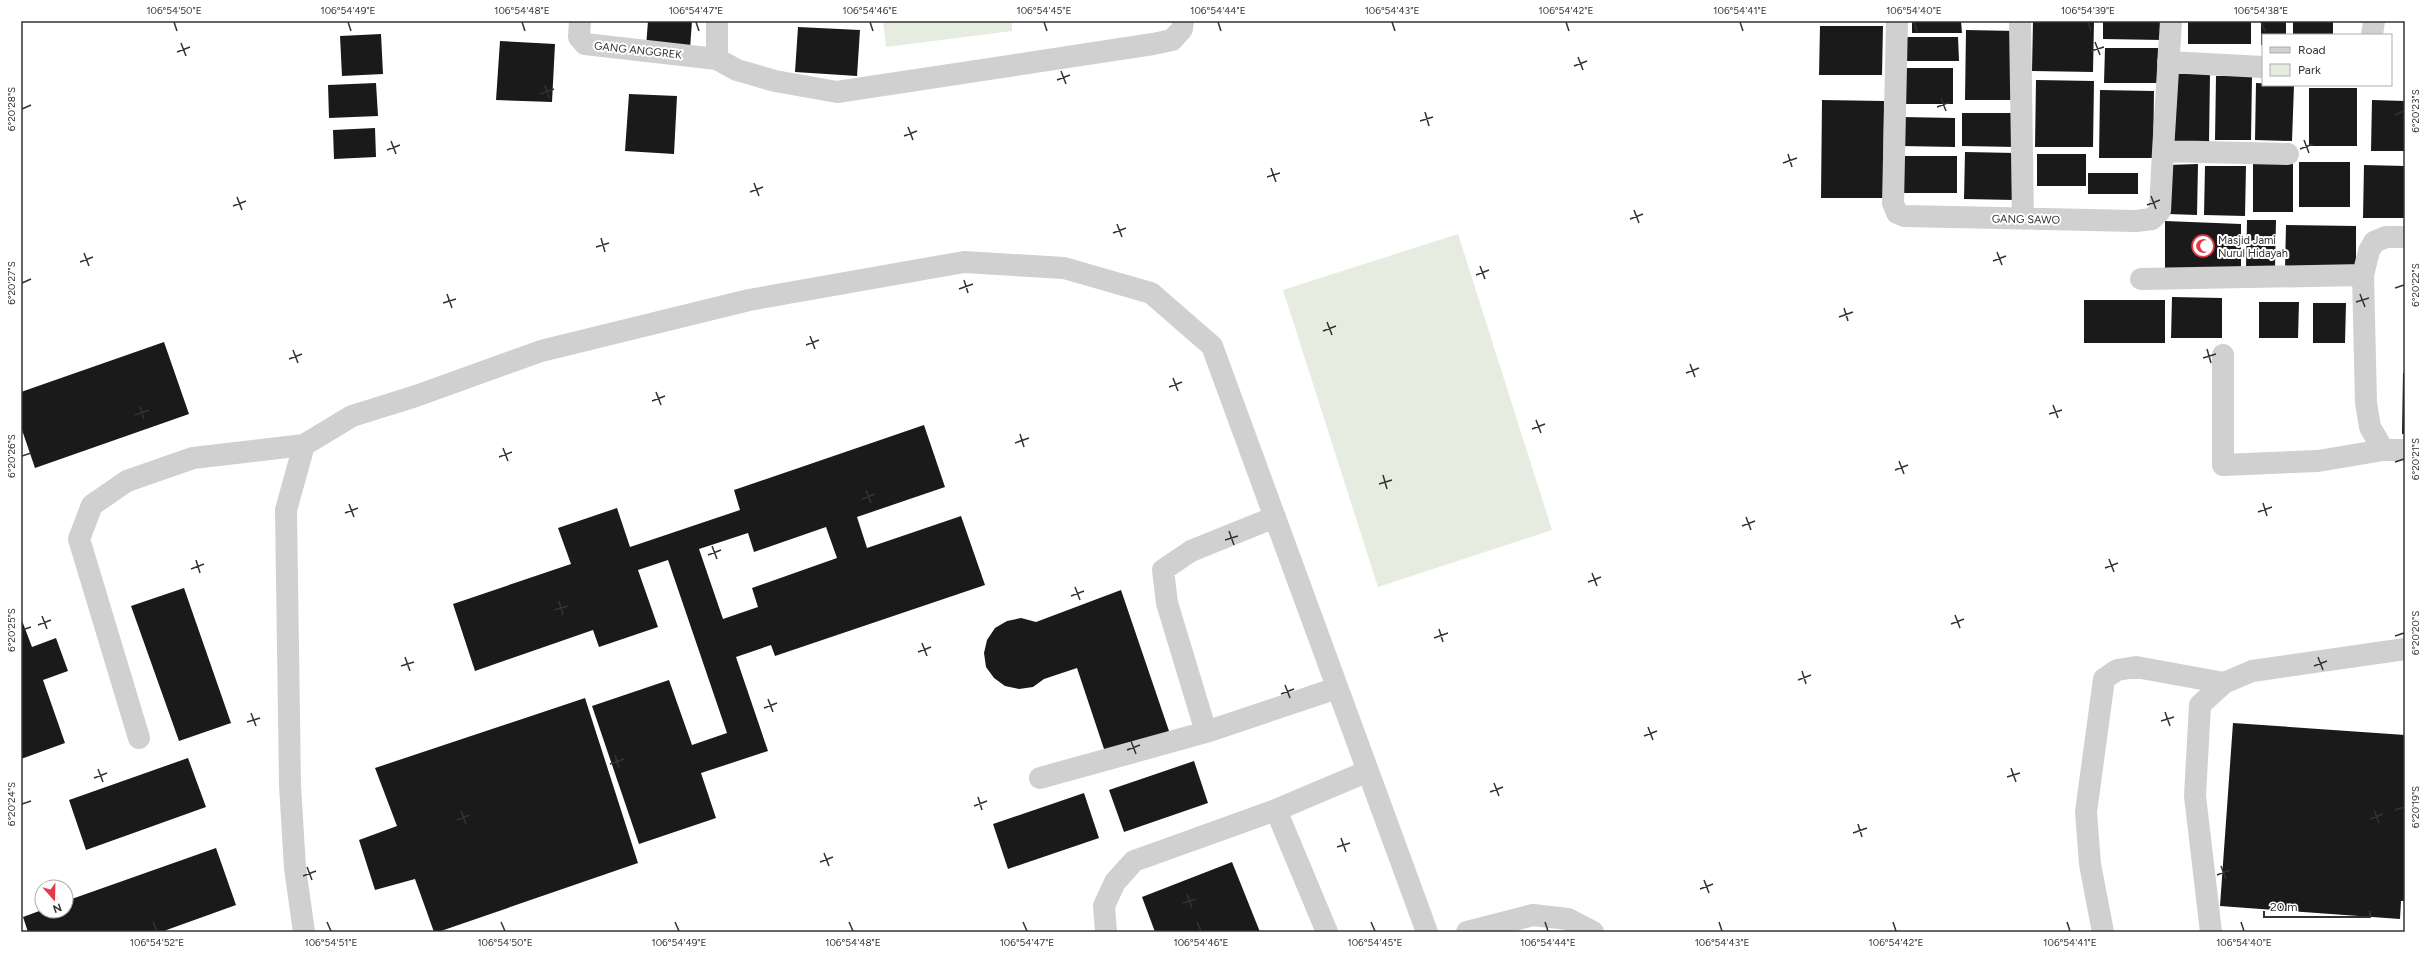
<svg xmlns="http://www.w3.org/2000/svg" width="2426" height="953" viewBox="0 0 2426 953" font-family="Figtree,sans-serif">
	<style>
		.green { fill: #e6ecdf }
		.building { fill: #1a1a1a; fill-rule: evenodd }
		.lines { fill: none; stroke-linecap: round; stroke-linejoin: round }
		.minor { stroke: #d0d0d0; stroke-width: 22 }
		.ticks { fill: none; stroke: #333; stroke-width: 1.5 }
		.labels { text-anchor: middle; stroke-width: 4; stroke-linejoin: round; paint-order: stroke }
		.street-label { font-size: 11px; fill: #333; stroke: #fff }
		.poi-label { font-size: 11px; fill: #333; stroke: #fff; text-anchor: start }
		.neatline { fill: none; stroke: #333; stroke-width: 1.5 }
		.ticks-label { font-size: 10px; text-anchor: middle; fill: #333 }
	</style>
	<rect width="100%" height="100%" fill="#fff"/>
	<!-- green -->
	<path class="green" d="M 883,21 L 1012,21 L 1012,31 L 886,47 Z
		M 1458,234 L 1552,530 L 1378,587 L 1283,290 Z"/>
	<!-- building -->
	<path class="building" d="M 648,21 L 692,21 L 690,49 L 646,47 Z
		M 1912,21 L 1961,21 L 1962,33 L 1912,33 Z
		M 2033,21 L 2094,21 L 2093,72 L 2032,71 Z
		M 2103,21 L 2162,21 L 2162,40 L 2103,39 Z
		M 2188,21 L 2251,21 L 2251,44 L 2188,44 Z
		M 2261,21 L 2286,21 L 2286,35 L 2263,35 L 2263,45 L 2261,45 Z
		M 2293,21 L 2333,21 L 2333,35 L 2293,35 Z
		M 1820,26 L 1883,26 L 1882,75 L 1819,75 Z
		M 798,27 L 860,30 L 857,76 L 795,72 Z
		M 1966,30 L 2017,31 L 2016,100 L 1965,100 Z
		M 381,34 L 383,74 L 342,76 L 340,36 Z
		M 1907,37 L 1958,37 L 1959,61 L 1907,61 Z
		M 500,41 L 555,44 L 552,102 L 496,100 Z
		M 2105,48 L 2158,48 L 2157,83 L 2104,83 Z
		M 1901,68 L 1953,68 L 1953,104 L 1901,104 Z
		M 2176,73 L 2210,74 L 2209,143 L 2174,141 Z
		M 2216,76 L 2252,76 L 2251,140 L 2215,140 Z
		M 2036,80 L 2094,81 L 2093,147 L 2035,147 Z
		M 376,83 L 378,116 L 329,118 L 328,85 Z
		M 2256,83 L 2294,85 L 2292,141 L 2255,140 Z
		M 2309,88 L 2357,88 L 2357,146 L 2309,146 Z
		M 2100,90 L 2154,91 L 2153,158 L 2099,158 Z
		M 629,94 L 677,96 L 674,154 L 625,151 Z
		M 1822,100 L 1884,101 L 1883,198 L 1821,198 Z
		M 2372,100 L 2405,101 L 2405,151 L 2371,151 Z
		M 1962,113 L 2016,113 L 2016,147 L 1962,146 Z
		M 1902,117 L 1955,118 L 1955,147 L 1902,146 Z
		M 375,128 L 376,157 L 334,159 L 333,130 Z
		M 1965,152 L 2016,153 L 2015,200 L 1964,199 Z
		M 2037,154 L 2086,154 L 2086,186 L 2037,186 Z
		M 1902,156 L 1957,156 L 1957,193 L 1902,193 Z
		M 2253,162 L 2293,162 L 2293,212 L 2253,212 Z
		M 2299,162 L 2350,162 L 2350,207 L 2299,207 Z
		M 2198,164 L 2197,215 L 2168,214 L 2168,165 Z
		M 2364,165 L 2405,166 L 2405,218 L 2363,218 Z
		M 2205,166 L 2246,166 L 2245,216 L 2204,215 Z
		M 2088,173 L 2138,173 L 2138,194 L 2088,194 Z
		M 2247,220 L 2276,220 L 2275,269 L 2246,268 Z
		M 2165,221 L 2241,224 L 2241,270 L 2165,268 Z
		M 2286,225 L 2356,226 L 2356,270 L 2285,269 Z
		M 2172,297 L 2222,298 L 2222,338 L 2171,338 Z
		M 2084,300 L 2165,300 L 2165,343 L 2084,343 Z
		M 2259,302 L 2299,302 L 2298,338 L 2259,338 Z
		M 2313,303 L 2346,303 L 2345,343 L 2313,343 Z
		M 164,342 L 189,414 L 35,468 L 21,427 L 21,392 Z
		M 2403,373 L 2405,373 L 2405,434 L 2402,434 Z
		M 924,425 L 945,487 L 857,517 L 867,548 L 961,516 L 985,585 L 775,656 L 771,645 L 736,657 L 768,751 L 701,773 L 716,818 L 639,844 L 592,706 L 669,680 L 692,745 L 727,733 L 668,560 L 638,570 L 658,627 L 599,647 L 593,630 L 475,671 L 453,604 L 571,564 L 558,528 L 617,508 L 630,547 L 740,510 L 734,490 ZM 826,527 L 837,558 L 752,588 L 758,607 L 723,619 L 699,549 L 748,533 L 754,552 Z
		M 184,588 L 231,723 L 179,741 L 131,606 Z
		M 1121,590 L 1170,734 L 1106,755 L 1077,668 L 1044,679 L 1033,687 L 1019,689 L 1005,686 L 994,678 L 986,667 L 984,653 L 987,640 L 995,628 L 1007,621 L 1021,618 L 1036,622 Z
		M 21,618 L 32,647 L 56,638 L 68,671 L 43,680 L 65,743 L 21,759 Z
		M 585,698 L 638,863 L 438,932 L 434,932 L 415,879 L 375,890 L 359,840 L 397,826 L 375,768 Z
		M 2233,723 L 2405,735 L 2405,901 L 2401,901 L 2400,919 L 2220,906 Z
		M 188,758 L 206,807 L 86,850 L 69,800 Z
		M 1194,761 L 1208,803 L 1124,832 L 1109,790 Z
		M 1084,793 L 1099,838 L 1008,869 L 993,824 Z
		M 216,848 L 236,905 L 161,932 L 28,932 L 23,917 L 42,910 L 66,911 L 66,901 Z
		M 1232,862 L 1260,932 L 1155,932 L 1142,897 Z"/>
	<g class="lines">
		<!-- minor -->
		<path class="minor" d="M 580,21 L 579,37 L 585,44 L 717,59 L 737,70 L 775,81 L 837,92 L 1153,44 L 1172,40 L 1182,29 L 1183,21
			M 1897,21 L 1893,203 L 1897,213 L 1904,216 L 2136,221 L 2152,219 L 2160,211 L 2163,151 L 2288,154
			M 2020,21 L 2023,219
			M 2372,35 L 2374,21
			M 717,59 L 717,21
			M 2168,62 L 2263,67
			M 2163,151 L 2171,21
			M 2405,237 L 2386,237 L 2374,242 L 2369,251 L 2363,275 L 2366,403 L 2370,427 L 2383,450 L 2405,450
			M 2141,279 L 2363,275
			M 2223,355 L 2223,465 L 2318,461 L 2383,450
			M 1206,732 L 1167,603 L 1163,570 L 1191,551 L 1275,517
			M 139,738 L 79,539 L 92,505 L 127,481 L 193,458 L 304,445
			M 1040,778 L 1206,732 L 1337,688
			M 1276,810 L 1327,932
			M 304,932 L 295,868 L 290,785 L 286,510 L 304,445 L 352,416 L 416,396 L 541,351 L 749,300 L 964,262 L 1064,268 L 1151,293 L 1212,346 L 1427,932
			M 1106,932 L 1104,906 L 1115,882 L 1134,861 L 1276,810 L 1368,771
			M 1467,932 L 1533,915 L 1568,919 L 1593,932
			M 2103,932 L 2090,864 L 2086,812 L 2104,679 L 2117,670 L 2136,667 L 2224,683
			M 2211,932 L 2195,796 L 2200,705 L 2224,683 L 2252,671 L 2405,649"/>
	</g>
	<!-- ticks -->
	<path class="ticks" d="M 174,22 L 177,31M 348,22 L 351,31M 522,22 L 525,31M 696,22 L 699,31M 870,22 L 873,31M 1044,22 L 1047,31M 1218,22 L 1221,31M 1392,22 L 1395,31M 1566,22 L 1569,31M 1740,22 L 1743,31M 1914,22 L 1917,31M 2088,22 L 2091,31M 2261,22 L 2265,31M 2095,42 L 2100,55M 181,43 L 186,56M 2091,51 L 2104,47M 177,52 L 190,47M 1578,57 L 1583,70M 1574,66 L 1587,61M 1061,71 L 1066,84M 1057,80 L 1070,75M 545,85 L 549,98M 540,94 L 554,89M 1941,98 L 1946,111M 1937,107 L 1950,102M 22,109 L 31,105M 1425,112 L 1429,126M 2395,115 L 2404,111M 1420,121 L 1433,117M 908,127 L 913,140M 904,136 L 917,131M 2304,140 L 2309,153M 391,141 L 396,154M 2300,149 L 2313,144M 387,150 L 400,145M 1788,154 L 1792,167M 1783,163 L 1797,158M 1271,168 L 1276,182M 1267,177 L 1280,173M 754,183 L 759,196M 750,192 L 763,187M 2151,196 L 2156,209M 237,197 L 242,210M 2147,205 L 2160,200M 233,206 L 246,201M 1634,210 L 1639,223M 1630,219 L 1643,214M 1117,224 L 1122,237M 1113,233 L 1126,228M 601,238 L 605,252M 596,247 L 609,243M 1997,252 L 2002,265M 84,253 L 89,266M 1993,261 L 2006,256M 80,262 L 93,257M 1480,266 L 1485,279M 1476,275 L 1489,270M 964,280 L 968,293M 22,283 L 31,279M 2395,288 L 2404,285M 959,289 L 973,284M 447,294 L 452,308M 2360,294 L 2365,307M 2356,302 L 2369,298M 443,303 L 456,299M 1844,308 L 1848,321M 1839,317 L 1853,312M 1327,322 L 1332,335M 1323,331 L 1336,326M 810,336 L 815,349M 806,345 L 819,340M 2207,349 L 2211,363M 293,350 L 298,363M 2203,358 L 2216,354M 289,359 L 302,354M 1690,364 L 1695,377M 1686,373 L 1699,368M 1173,378 L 1178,391M 1169,387 L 1182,382M 656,392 L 661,405M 652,401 L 665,396M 2053,405 L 2058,418M 140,406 L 144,419M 2049,414 L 2062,410M 135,415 L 149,410M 1536,420 L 1541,433M 1532,429 L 1545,424M 1020,434 L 1024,447M 1015,443 L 1029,438M 503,448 L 508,461M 22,456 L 31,453M 499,457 L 512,452M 1899,461 L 1904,474M 2395,462 L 2404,459M 1895,470 L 1908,465M 1383,475 L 1387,489M 1379,484 L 1392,480M 866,490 L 871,503M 862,499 L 875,494M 2263,503 L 2267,516M 349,504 L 354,517M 2258,512 L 2272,507M 345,513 L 358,508M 1746,517 L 1751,530M 1742,526 L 1755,521M 1229,531 L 1234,545M 1225,540 L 1238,536M 712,546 L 717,559M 708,555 L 721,550M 2109,559 L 2114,572M 196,560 L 200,573M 2105,568 L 2118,563M 191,569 L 204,564M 1592,573 L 1597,586M 1588,582 L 1601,577M 1075,587 L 1080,600M 1071,596 L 1084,591M 559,601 L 563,615M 554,610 L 568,606M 1955,615 L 1960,628M 42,616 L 47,629M 1951,624 L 1964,619M 38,625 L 51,620M 1439,629 L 1443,642M 22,630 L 31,627M 2395,636 L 2404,633M 1434,638 L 1448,633M 922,643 L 927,656M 918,652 L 931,647M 405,657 L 410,671M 2318,657 L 2323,670M 401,666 L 414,662M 2314,666 L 2327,661M 1802,671 L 1806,684M 1798,680 L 1811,675M 1285,685 L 1290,698M 1281,694 L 1294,689M 768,699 L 773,712M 764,708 L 777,703M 2165,712 L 2170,726M 251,713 L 256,726M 2161,721 L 2174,717M 247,722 L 260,718M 1648,727 L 1653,740M 1644,736 L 1657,731M 1131,741 L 1136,754M 1127,750 L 1140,745M 615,755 L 619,768M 610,764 L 624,759M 2011,768 L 2016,782M 98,769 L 103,782M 2007,777 L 2020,773M 94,778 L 107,773M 1494,783 L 1499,796M 1490,792 L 1503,787M 978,797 L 982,810M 22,804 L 31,801M 974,806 L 987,801M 2374,810 L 2379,823M 2395,810 L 2404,807M 461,811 L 466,824M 2370,819 L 2383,814M 457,820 L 470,815M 1858,824 L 1862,837M 1853,833 L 1867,828M 1341,838 L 1346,852M 1337,847 L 1350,843M 824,853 L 829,866M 820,862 L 833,857M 2221,866 L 2226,879M 307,867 L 312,880M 2217,875 L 2230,870M 303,876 L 316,871M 1704,880 L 1709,893M 1700,889 L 1713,884M 1187,894 L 1192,908M 1183,903 L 1196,899M 153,922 L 157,931M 327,922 L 331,931M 501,922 L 505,931M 675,922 L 679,931M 849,922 L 853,931M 1023,922 L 1027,931M 1197,922 L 1201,931M 1371,922 L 1375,931M 1545,922 L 1548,931M 1719,922 L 1722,931M 1893,922 L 1896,931M 2067,922 L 2070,931M 2241,922 L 2244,931"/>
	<!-- icons -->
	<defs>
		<g id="mosque-ring" transform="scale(1.15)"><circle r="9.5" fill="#fff" stroke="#e63946" stroke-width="1.5"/><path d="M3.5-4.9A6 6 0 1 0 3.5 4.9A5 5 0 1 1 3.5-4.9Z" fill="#e63946"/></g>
	</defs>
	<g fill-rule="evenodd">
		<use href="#mosque-ring" x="2203" y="246"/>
	</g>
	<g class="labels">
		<!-- street labels -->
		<g class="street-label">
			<text transform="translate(638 50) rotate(6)" y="4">GANG ANGGREK</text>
			<text transform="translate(2026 219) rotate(1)" y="4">GANG SAWO</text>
		</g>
		<!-- poi labels -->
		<g class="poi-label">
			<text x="2218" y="244">Masjid Jami<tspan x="2218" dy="13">Nurul Hidayah</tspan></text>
		</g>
	</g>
	<!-- border -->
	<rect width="2426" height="953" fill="none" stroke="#ffffff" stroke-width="44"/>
	<!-- legend -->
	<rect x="2262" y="34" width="130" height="52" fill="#ffffff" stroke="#adadad"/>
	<rect x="2270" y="47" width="20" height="6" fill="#d0d0d0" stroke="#adadad"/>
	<text x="2298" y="54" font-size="12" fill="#333333">Road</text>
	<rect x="2270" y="64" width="20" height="12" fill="#e6ecdf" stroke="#adadad"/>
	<text x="2298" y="74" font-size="12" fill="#333333">Park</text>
	<!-- north arrow -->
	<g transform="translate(54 899) rotate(160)"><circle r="19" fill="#ffffff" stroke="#adadad"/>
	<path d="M0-3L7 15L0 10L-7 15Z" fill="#e63946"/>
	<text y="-6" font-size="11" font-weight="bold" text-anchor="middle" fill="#333333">N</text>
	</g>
	<!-- scale -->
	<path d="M2264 911v6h106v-6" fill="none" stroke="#333333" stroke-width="2"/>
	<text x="2270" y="911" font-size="12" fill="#333333" stroke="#ffffff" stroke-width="3" paint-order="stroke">20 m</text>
	<rect x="22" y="22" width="2382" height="909" class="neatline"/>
	<g class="ticks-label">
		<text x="174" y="14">106°54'50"E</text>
		<text x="348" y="14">106°54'49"E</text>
		<text x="522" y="14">106°54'48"E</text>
		<text x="696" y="14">106°54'47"E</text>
		<text x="870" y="14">106°54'46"E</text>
		<text x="1044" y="14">106°54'45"E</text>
		<text x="1218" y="14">106°54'44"E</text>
		<text x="1392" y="14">106°54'43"E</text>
		<text x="1566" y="14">106°54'42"E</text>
		<text x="1740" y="14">106°54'41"E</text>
		<text x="1914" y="14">106°54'40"E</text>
		<text x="2088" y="14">106°54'39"E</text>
		<text x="2261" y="14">106°54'38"E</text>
		<text transform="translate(11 109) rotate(-90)" y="4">6°20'28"S</text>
		<text transform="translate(2415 111) rotate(-90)" y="4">6°20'23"S</text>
		<text transform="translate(11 283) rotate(-90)" y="4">6°20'27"S</text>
		<text transform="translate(2415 285) rotate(-90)" y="4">6°20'22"S</text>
		<text transform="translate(11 456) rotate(-90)" y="4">6°20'26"S</text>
		<text transform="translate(2415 459) rotate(-90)" y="4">6°20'21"S</text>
		<text transform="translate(11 630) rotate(-90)" y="4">6°20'25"S</text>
		<text transform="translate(2415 633) rotate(-90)" y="4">6°20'20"S</text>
		<text transform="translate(11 804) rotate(-90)" y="4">6°20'24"S</text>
		<text transform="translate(2415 807) rotate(-90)" y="4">6°20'19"S</text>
		<text x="157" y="946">106°54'52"E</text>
		<text x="331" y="946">106°54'51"E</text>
		<text x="505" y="946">106°54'50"E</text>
		<text x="679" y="946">106°54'49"E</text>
		<text x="853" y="946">106°54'48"E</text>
		<text x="1027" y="946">106°54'47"E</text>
		<text x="1201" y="946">106°54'46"E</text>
		<text x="1375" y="946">106°54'45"E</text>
		<text x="1548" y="946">106°54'44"E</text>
		<text x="1722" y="946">106°54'43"E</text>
		<text x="1896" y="946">106°54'42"E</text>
		<text x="2070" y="946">106°54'41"E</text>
		<text x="2244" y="946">106°54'40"E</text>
	</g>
</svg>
